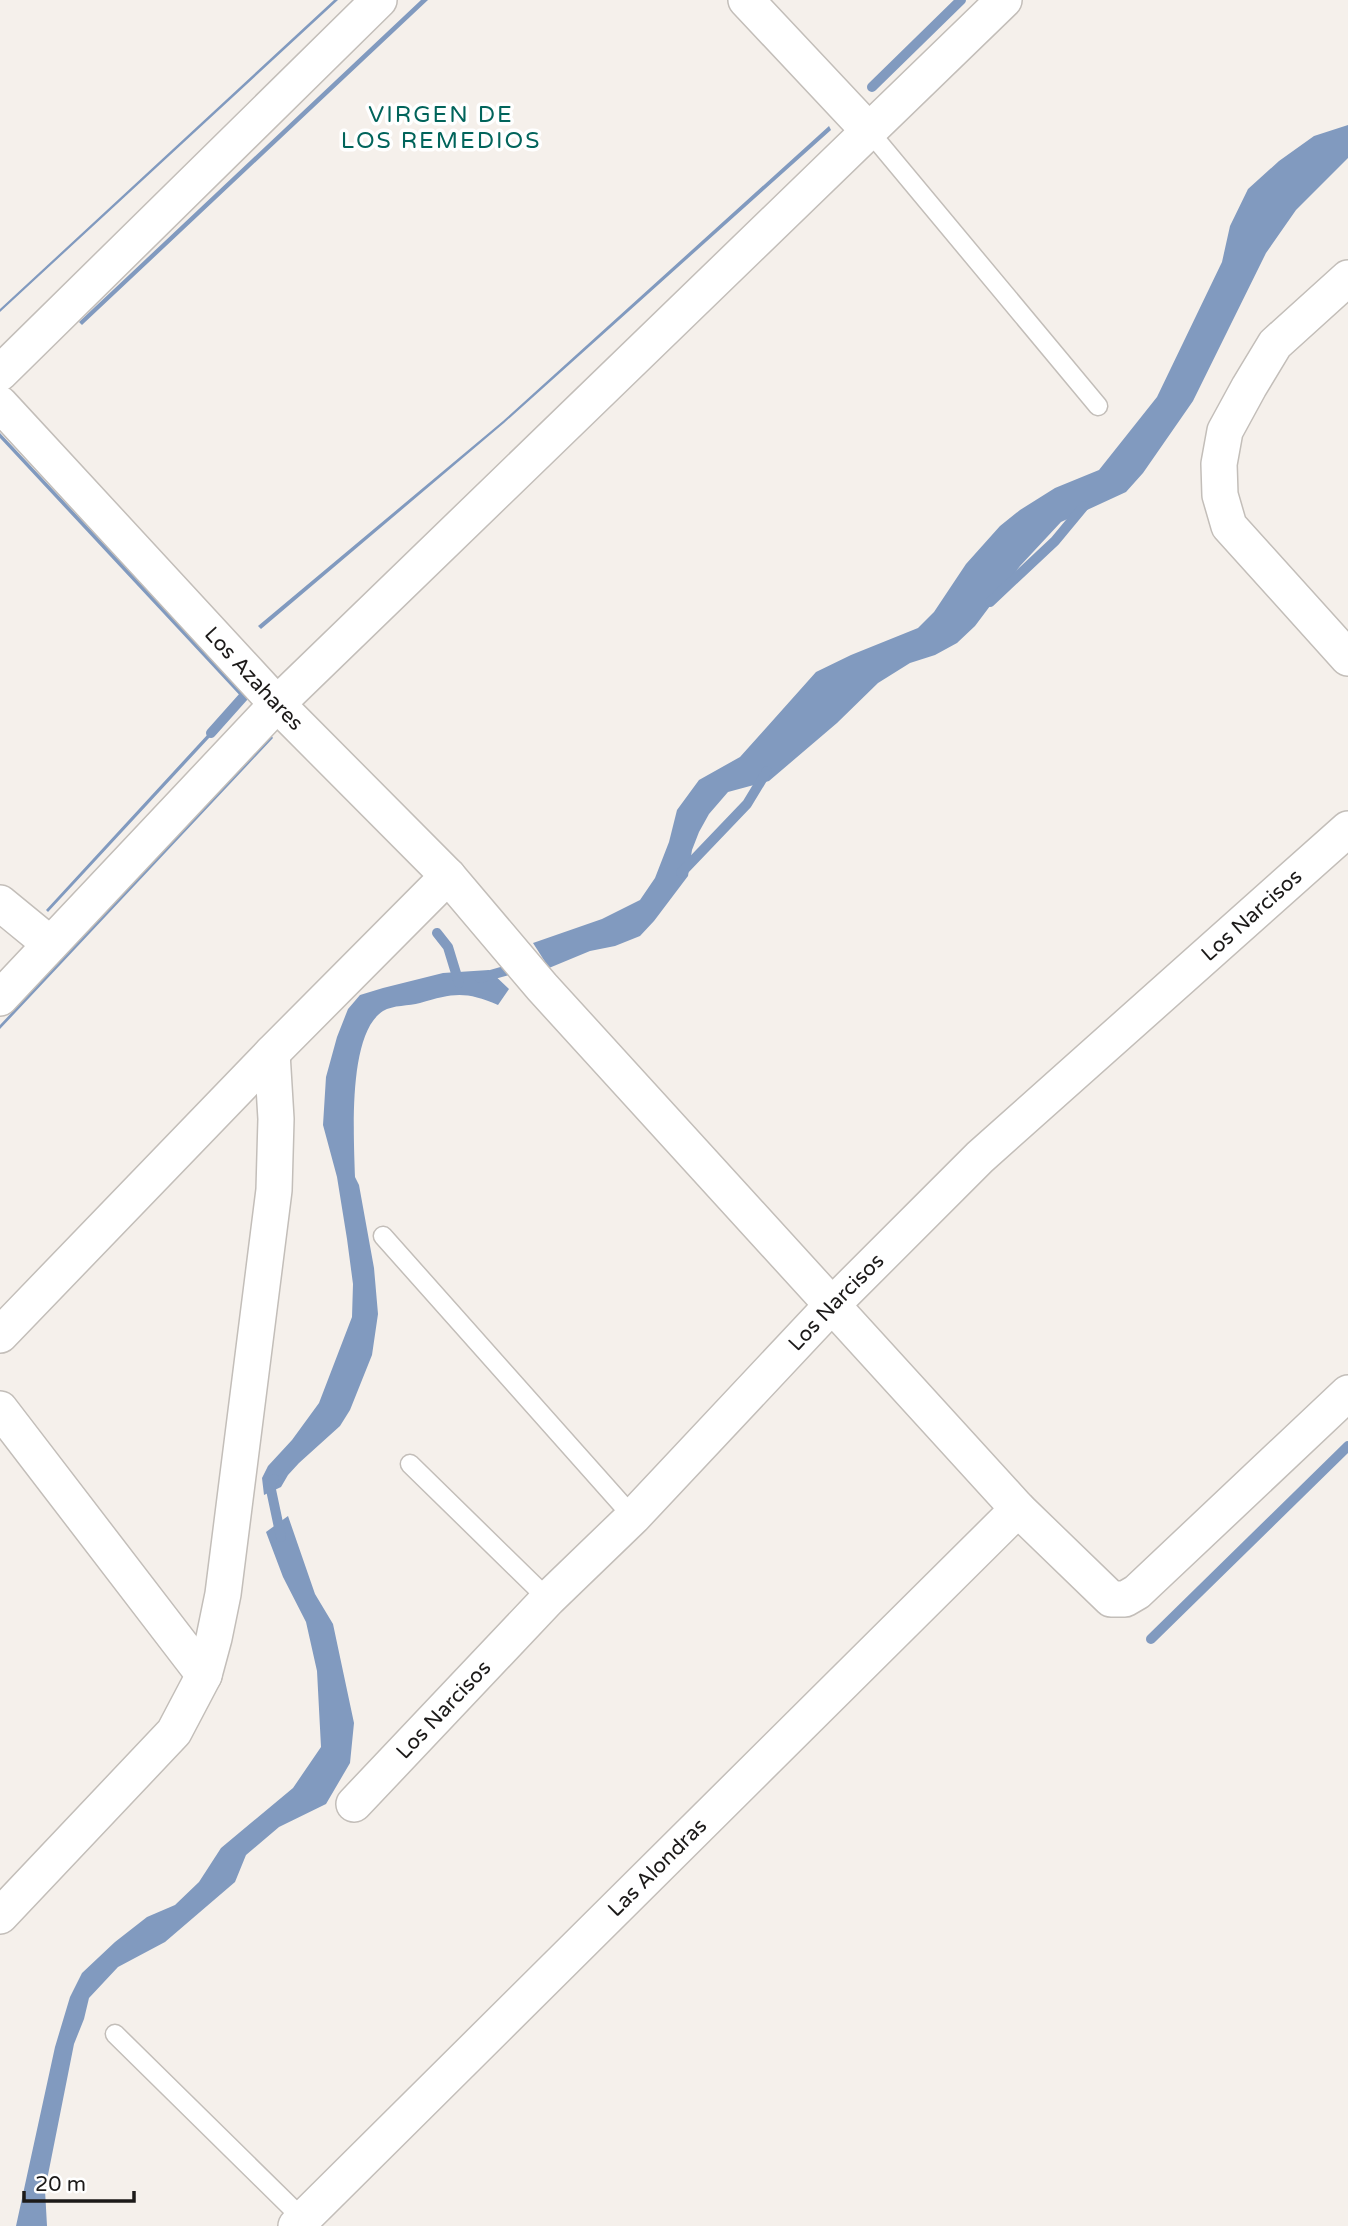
<svg xmlns="http://www.w3.org/2000/svg" width="1348" height="2226" viewBox="0 0 1348 2226" font-family="'Varela Round',sans-serif">
	<style>
		.water { fill: #819abf }
		.lines { fill: none; stroke-linecap: round; stroke-linejoin: round }
		.stream { stroke: #819abf; stroke-width: 10 }
		.service-casing { stroke: #c3beb9; stroke-width: 21 }
		.minor-casing { stroke: #c3beb9; stroke-width: 38 }
		.service { stroke: #fff; stroke-width: 18 }
		.minor { stroke: #fff; stroke-width: 35 }
		.labels { text-anchor: middle; stroke-width: 7; stroke-linejoin: round; paint-order: stroke }
		.street-label { font-size: 21px; fill: #1c1a19; stroke: #fff }
		.neighbourhood-label { font-size: 23px; letter-spacing: 2px; fill: #01645b; stroke: #fff }
	</style>
	<rect width="100%" height="100%" fill="#f5f0eb"/>
	<!-- water -->
	<path class="water" d="M 334,0 L 338,0 L 0,312 L 0,309 Z
		M 421,0 L 428,0 L 82,325 L 79,322 Z
		M 1348,125 L 1348,158 L 1296,210 L 1266,253 L 1193,401 L 1143,473 L 1126,492 L 1061,522 L 1020,566 L 975,626 L 957,643 L 935,655 L 910,663 L 878,683 L 837,723 L 769,781 L 728,792 L 709,814 L 699,832 L 692,850 L 688,876 L 654,921 L 640,936 L 615,946 L 590,951 L 549,968 L 533,943 L 602,919 L 640,900 L 655,878 L 669,842 L 677,810 L 699,780 L 740,757 L 816,672 L 851,655 L 918,628 L 934,612 L 966,564 L 1000,526 L 1020,510 L 1055,488 L 1099,470 L 1157,397 L 1222,262 L 1230,226 L 1248,189 L 1279,161 L 1314,136 Z
		M 829,126 L 831,130 L 504,423 L 261,629 L 258,626 L 503,421 Z
		M 0,433 L 248,698 L 245,701 L 0,438 Z
		M 220,721 L 222,724 L 48,912 L 46,910 Z
		M 271,735 L 273,738 L 0,1029 L 0,1025 Z
		M 489,970 L 509,989 L 498,1005 C 466,991 453,993 420,1003 C 409,1006 393,1005 383,1011 C 347,1034 354,1138 355,1177 L 359,1185 L 374,1268 L 378,1314 L 372,1355 L 350,1410 L 340,1426 L 299,1463 L 288,1475 L 281,1487 L 264,1495 L 262,1478 L 268,1466 L 292,1440 L 319,1403 L 352,1317 L 353,1284 L 347,1239 L 337,1177 L 323,1125 L 326,1077 L 337,1037 L 348,1009 L 360,995 L 383,988 L 443,973 Z
		M 288,1516 L 315,1594 L 333,1624 L 354,1723 L 350,1763 L 326,1804 L 279,1827 L 246,1855 L 235,1882 L 165,1942 L 118,1967 L 89,1998 L 84,2019 L 74,2044 L 45,2190 L 47,2226 L 16,2226 L 55,2047 L 70,1997 L 82,1973 L 115,1942 L 147,1917 L 175,1905 L 199,1882 L 221,1848 L 293,1788 L 321,1747 L 317,1671 L 306,1622 L 283,1577 L 266,1532 Z"/>
	<g class="lines">
		<!-- stream -->
		<path class="stream" d="M 872,87 L 961,0
			M 990,602 L 1055,541 L 1084,506
			M 211,733 L 244,696
			M 681,873 L 747,804 L 767,771
			M 437,933 L 448,947 L 459,983
			M 480,978 L 519,967
			M 274,1479 L 270,1485 L 281,1537
			M 1151,1639 L 1348,1446"/>
		<!-- service casing -->
		<g class="service-casing">
			<path id="service" d="M 869,131 L 1098,406
				M 383,1236 L 633,1517
				M 410,1464 L 548,1599
				M 115,2034 L 303,2219"/>
		</g>
		<!-- minor casing -->
		<g class="minor-casing">
			<g id="minor">
				<path d="M 746,0 L 869,131"/>
				<path d="M 1348,278 L 1275,344 L 1249,387 L 1225,431 L 1219,464 L 1220,495 L 1229,526 L 1348,658"/>
				<path d="M 0,373 L 379,0"/>
				<path id="s1" d="M 0,404 L 277,704 L 448,876 L 542,987 L 1018,1509 L 1111,1599 L 1125,1599 L 1137,1592 L 1348,1393"/>
				<path d="M 0,903 L 50,944"/>
				<path d="M 0,998 L 277,704 L 1004,0"/>
				<path d="M 0,1335 L 272,1053 L 448,876"/>
				<path d="M 0,1409 L 204,1675"/>
				<path id="s2" d="M 354,1804 L 548,1599 L 633,1517 L 832,1305 L 980,1157 L 1348,829"/>
				<path d="M 0,1916 L 174,1732 L 204,1675 L 214,1638 L 223,1594 L 274,1190 L 276,1119 L 272,1053"/>
				<path id="s3" d="M 296,2226 L 1018,1509"/>
			</g>
		</g>
		<!-- service -->
		<use href="#service" class="service"/>
		<!-- minor -->
		<use href="#minor" class="minor"/>
	</g>
	<g class="labels">
		<!-- street labels -->
		<g class="street-label">
			<text dy="7" stroke="none"><textPath href="#s1" startOffset="374">Los Azahares</textPath></text>
			<text dy="7" stroke="none"><textPath href="#s2" startOffset="1264">Los Narcisos</textPath></text>
			<text dy="7" stroke="none"><textPath href="#s2" startOffset="696">Los Narcisos</textPath></text>
			<text dy="7" stroke="none"><textPath href="#s2" startOffset="130">Los Narcisos</textPath></text>
			<text dy="7" stroke="none"><textPath href="#s3" startOffset="509">Las Alondras</textPath></text>
		</g>
		<!-- neighbourhood labels -->
		<g class="neighbourhood-label">
			<text x="441" y="122">VIRGEN DE<tspan x="441" dy="26">LOS REMEDIOS</tspan></text>
		</g>
	</g>
	<!-- scale -->
	<path d="M24 2191v10h110v-10" fill="none" stroke="#1c1a19" stroke-width="3.5"/>
	<text x="35" y="2191" font-size="21" fill="#1c1a19" stroke="#ffffff" stroke-width="5" paint-order="stroke">20 m</text>
</svg>
